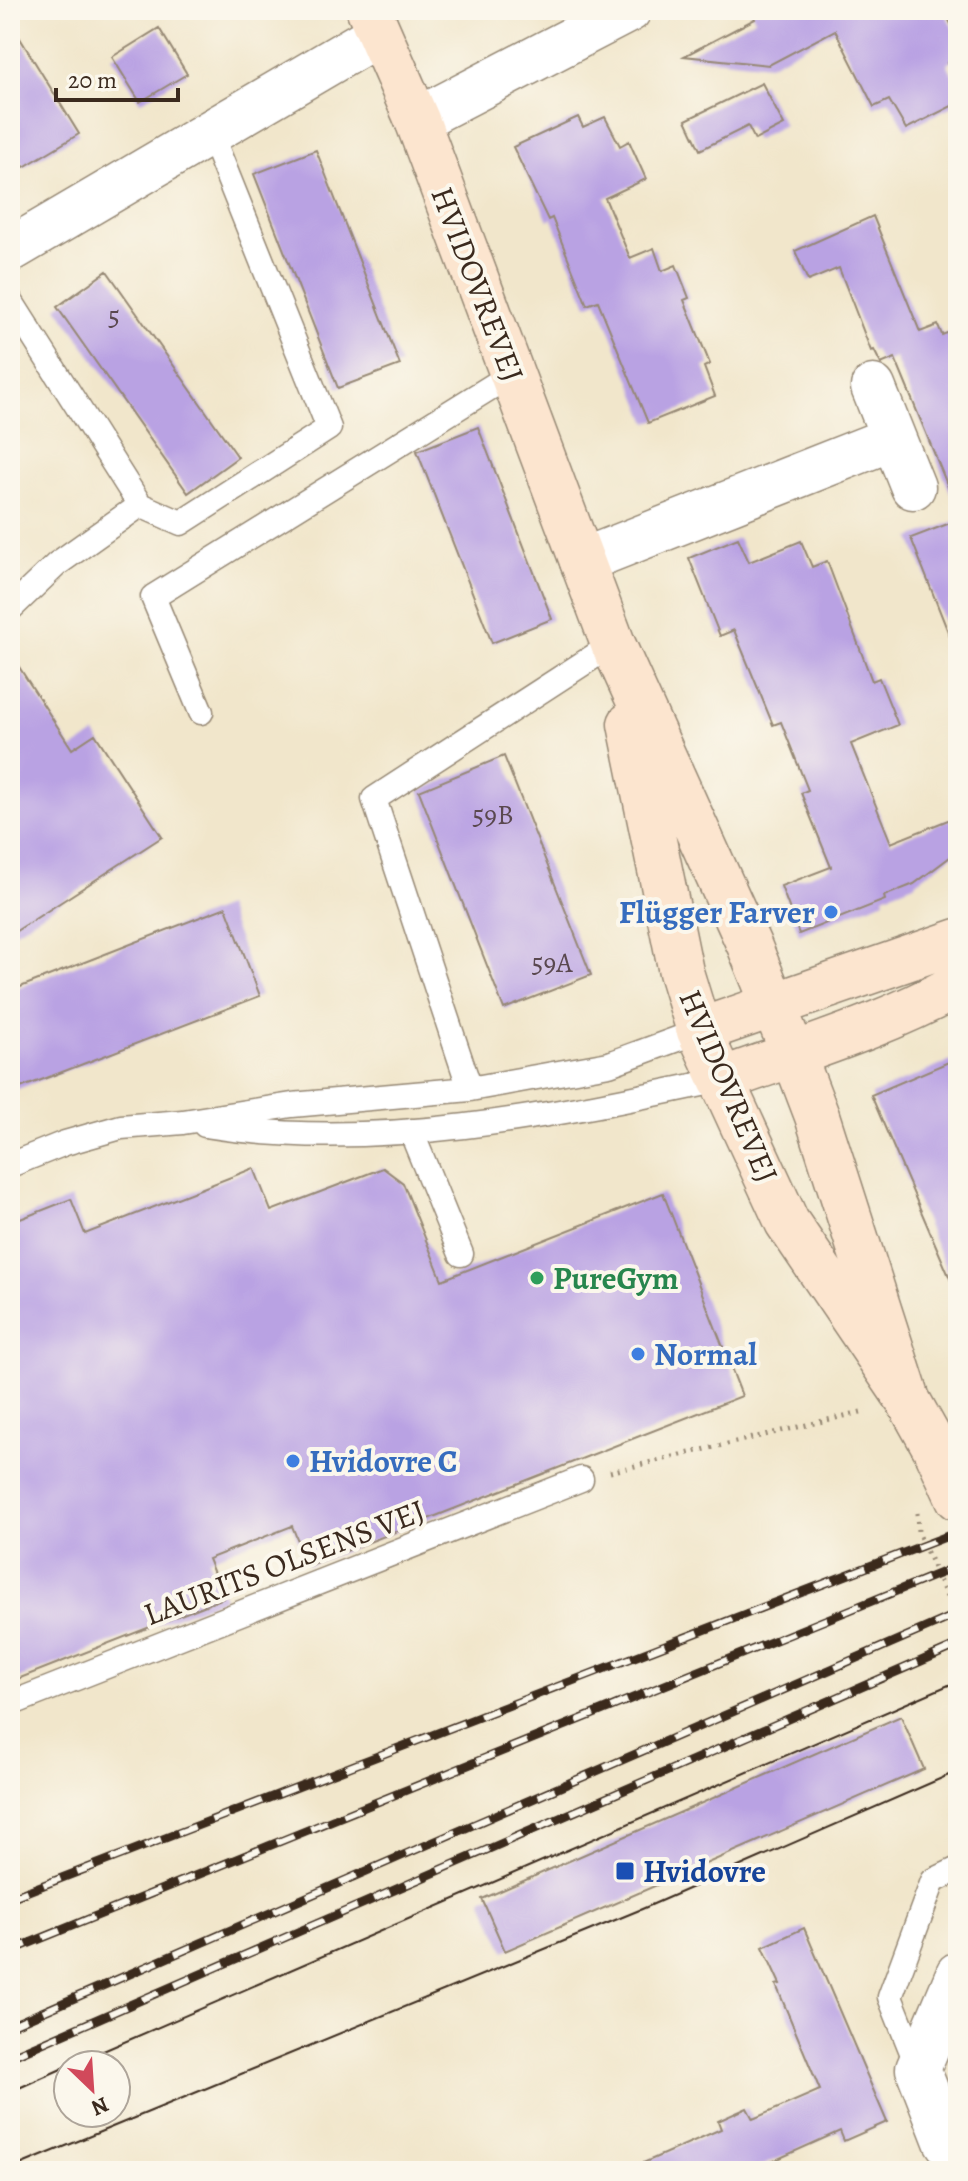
<svg xmlns="http://www.w3.org/2000/svg" width="968" height="2181" viewBox="0 0 968 2181" font-family="Alegreya,serif">
	<style>
		.building { fill: #b9a2e3 }
		.lines { fill: none; stroke-linecap: round; stroke-linejoin: round }
		.lane-casing { stroke: #968874; stroke-width: 27 }
		.street-casing { stroke: #968874; stroke-width: 47 }
		.secondary-casing { stroke: #968874; stroke-width: 47 }
		.path { stroke: #968874; stroke-width: 5; stroke-dasharray: 2 6; stroke-linecap: butt }
		.lane { stroke: #fff; stroke-width: 24 }
		.street { stroke: #fff; stroke-width: 44 }
		.secondary { stroke: #fce5cf; stroke-width: 44 }
		.tram { stroke: #3b2a1e; stroke-width: 2 }
		.rail-casing { stroke: #3b2a1e; stroke-width: 9 }
		.rail { stroke: #fbf7ec; stroke-width: 6; stroke-dasharray: 18; stroke-linecap: butt }
		.shop-dot { fill: #3f7fe0; stroke: #fbf7ec; stroke-width: 3 }
		.leisure-dot { fill: #2e9e5b; stroke: #fbf7ec; stroke-width: 3 }
		.transit-dot { fill: #1a4fb4; stroke: #fbf7ec; stroke-width: 3 }
		.labels { text-anchor: middle; stroke-width: 8; stroke-linejoin: round; paint-order: stroke }
		.number-label { font-size: 28px; fill: #5a484f }
		.street-label { font-size: 32px; fill: #3b2a1e; stroke: #fbf7ec }
		.shop-label { font-size: 32px; font-weight: bold; fill: #366cbe; stroke: #fbf7ec; text-anchor: start }
		.leisure-label { font-size: 32px; font-weight: bold; fill: #27864d; stroke: #fbf7ec; text-anchor: start }
		.transit-label { font-size: 32px; font-weight: bold; fill: #164399; stroke: #fbf7ec; text-anchor: start }
	</style>
	<rect width="100%" height="100%" fill="#fbf7ec"/>
	<filter id="ink" filterUnits="userSpaceOnUse"><feTurbulence type="fractalNoise" baseFrequency=".0125" numOctaves="2"/><feDisplacementMap in="SourceGraphic" scale="16" xChannelSelector="R" yChannelSelector="G"/><feConvolveMatrix kernelMatrix="1 2 1 2 8 2 1 2 1" color-interpolation-filters="sRGB"/></filter>
	<filter id="wash" filterUnits="userSpaceOnUse"><feTurbulence type="fractalNoise" baseFrequency=".006" numOctaves="4" result="noise"/><feDisplacementMap in="SourceGraphic" scale="32" xChannelSelector="R" yChannelSelector="G"/><feGaussianBlur stdDeviation="1.8" result="paint"/><feColorMatrix in="noise" values="0 0 0 0 0 0 0 0 0 0 0 0 0 0 0 0 0 1.4 0 .05"/><feComposite in="paint" operator="in"/></filter>
	<g filter="url(#wash)">
		<rect width="100%" height="100%" fill="#f1e6cb"/>
		<g id="blocks">
			<!-- building -->
			<path class="building" d="M 750,10 L 944,10 L 958,38 L 958,56 L 947,63 L 958,85 L 958,103 L 906,129 L 889,100 L 874,107 L 835,30 L 769,65 L 684,56 L 755,19 Z
				M 10,22 L 79,134 L 24,167 L 10,145 Z
				M 159,28 L 187,74 L 140,102 L 112,57 Z
				M 762,83 L 784,125 L 755,140 L 748,126 L 700,150 L 686,120 Z
				M 578,117 L 583,127 L 605,117 L 620,146 L 629,141 L 646,179 L 605,198 L 630,258 L 654,248 L 662,271 L 676,265 L 689,298 L 684,300 L 710,364 L 704,367 L 715,396 L 648,423 L 598,301 L 587,305 L 552,218 L 548,220 L 513,147 Z
				M 316,150 L 400,365 L 338,388 L 254,174 Z
				M 873,216 L 920,332 L 938,325 L 942,335 L 958,329 L 958,511 L 895,358 L 881,364 L 874,350 L 871,351 L 839,268 L 808,281 L 795,251 Z
				M 107,271 L 238,457 L 188,493 L 57,307 Z
				M 478,427 L 552,619 L 492,643 L 417,451 Z
				M 958,520 L 958,651 L 956,652 L 911,538 Z
				M 738,538 L 749,562 L 801,541 L 812,567 L 827,561 L 872,681 L 879,678 L 898,725 L 851,744 L 891,843 L 958,816 L 958,851 L 914,884 L 884,896 L 885,900 L 799,934 L 781,886 L 831,867 L 801,793 L 808,790 L 781,722 L 773,725 L 734,630 L 720,636 L 689,558 Z
				M 10,653 L 72,749 L 95,734 L 162,837 L 10,935 Z
				M 504,756 L 591,975 L 504,1009 L 419,791 Z
				M 226,907 L 260,996 L 10,1092 L 10,991 Z
				M 958,1058 L 958,1297 L 871,1095 Z
				M 254,1168 L 271,1211 L 383,1168 L 403,1183 L 442,1280 L 663,1193 L 742,1396 L 308,1566 L 292,1526 L 208,1559 L 224,1598 L 10,1682 L 10,1223 L 71,1199 L 85,1234 Z
				M 901,1716 L 924,1769 L 505,1951 L 482,1899 Z
				M 804,1928 L 887,2122 L 844,2141 L 840,2131 L 751,2171 L 625,2171 L 721,2129 L 718,2121 L 747,2108 L 753,2119 L 820,2090 L 776,1985 L 780,1984 L 763,1947 Z"/>
		</g>
	</g>
	<g filter="url(#ink)">
		<use href="#blocks" fill-opacity="0" stroke="#968874" stroke-width="2"/>
		<g class="lines">
			<!-- lane casing -->
			<g class="lane-casing">
				<path id="lane" d="M 10,300 L 140,505 L 57,564 L 10,609
					M 140,505 L 181,523 L 329,428 L 210,132
					M 201,712 L 153,597 L 512,374
					M 470,1089 L 374,799 L 613,644
					M 205,1125 C 373,1153 556,1115 721,1080
					M 411,1131 L 461,1254
					M 10,1165 L 65,1143 L 121,1127 L 183,1122 L 292,1105 L 470,1089 L 609,1064 L 699,1031
					M 10,1704 L 581,1479
					M 918,2067 L 890,1997 L 933,1881 L 958,1869"/>
			</g>
			<!-- street casing -->
			<g class="street-casing">
				<path id="street" d="M 417,120 L 629,10
					M 10,250 L 378,34
					M 873,387 L 913,487
					M 582,561 L 893,438
					M 958,1974 L 918,2069 L 946,2141 L 958,2158"/>
			</g>
			<!-- secondary casing -->
			<g class="secondary-casing">
				<path id="secondary" d="M 369,10 L 417,120 L 613,644 L 749,945 L 793,1053 L 817,1116 L 908,1400
					M 630,724 L 681,972 L 699,1031 L 787,1222 L 908,1400 L 937,1452 L 958,1498
					M 699,1031 L 958,941
					M 721,1080 C 801,1051 884,1026 958,985"/>
			</g>
			<!-- path -->
			<path class="path" d="M 610,1472 L 865,1411
				M 917,1513 L 918,1532 L 958,1622"/>
			<!-- lane -->
			<use href="#lane" class="lane"/>
			<!-- street -->
			<use href="#street" class="street"/>
			<!-- secondary -->
			<use href="#secondary" class="secondary"/>
			<!-- tram -->
			<path class="tram" d="M 71,2065 L 958,1681
				M 10,2092 L 68,2066
				M 10,2169 L 642,1909 L 958,1771"/>
			<!-- rail casing -->
			<g class="rail-casing">
				<path id="rail" d="M 10,1898 L 958,1532
					M 10,1951 L 958,1566
					M 10,2026 L 958,1614
					M 10,2057 L 958,1645"/>
			</g>
			<!-- rail -->
			<use href="#rail" class="rail"/>
		</g>
	</g>
	<!-- markers -->
	<g class="shop-dot">
		<circle cx="831" cy="912" r="8"/>
		<circle cx="638" cy="1354" r="8"/>
		<circle cx="293" cy="1461" r="8"/>
	</g>
	<circle class="leisure-dot" cx="537" cy="1278" r="8"/>
	<rect class="transit-dot" x="615" y="1861" width="20" height="20" rx="4"/>
	<g class="labels">
		<!-- number labels -->
		<g class="number-label">
			<text x="114" y="325">5</text>
			<text x="493" y="824">59B</text>
			<text x="552" y="972">59A</text>
		</g>
		<!-- street labels -->
		<g class="street-label">
			<text transform="translate(478 284) rotate(69)" y="11">HVIDOVREVEJ</text>
			<text transform="translate(729 1086) rotate(67)" y="11">HVIDOVREVEJ</text>
			<text transform="translate(284 1562) rotate(-21)" y="11">LAURITS OLSENS VEJ</text>
		</g>
		<!-- shop labels -->
		<g class="shop-label">
			<text x="815" y="923" text-anchor="end">Flügger Farver</text>
			<text x="654" y="1365">Normal</text>
			<text x="309" y="1472">Hvidovre C</text>
		</g>
		<!-- leisure labels -->
		<g class="leisure-label">
			<text x="553" y="1289">PureGym</text>
		</g>
		<!-- transit labels -->
		<g class="transit-label">
			<text x="643" y="1882">Hvidovre</text>
		</g>
	</g>
	<!-- margin -->
	<rect width="968" height="2181" fill="none" stroke="#fbf7ec" stroke-width="40"/>
	<!-- north arrow -->
	<g transform="translate(92 2089) rotate(155)"><circle r="38" fill="#fbf7ec" stroke="#aea59a" stroke-width="2"/>
	<path d="M0-6L14 30L0 20L-14 30Z" fill="#d1495b"/>
	<text y="-12" font-size="22" font-weight="bold" text-anchor="middle" fill="#3b2a1e">N</text>
	</g>
	<!-- scale -->
	<path d="M56 88v12h122v-12" fill="none" stroke="#3b2a1e" stroke-width="4"/>
	<text x="68" y="88" font-size="24" fill="#3b2a1e" stroke="#fbf7ec" stroke-width="6" paint-order="stroke">20 m</text>
</svg>
